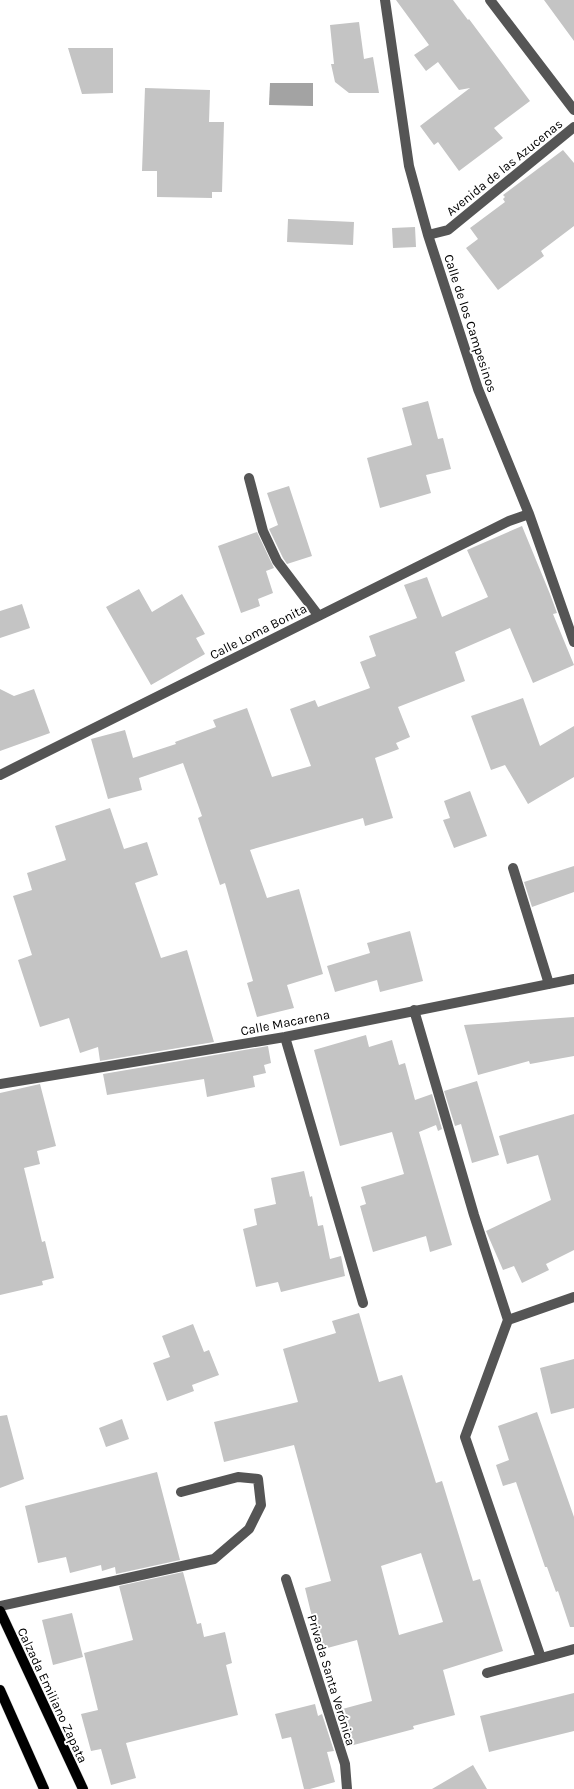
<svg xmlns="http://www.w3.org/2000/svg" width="574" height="1789" viewBox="0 0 574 1789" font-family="Karla,sans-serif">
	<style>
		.water { fill: #a3a3a3 }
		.building { fill: #c4c4c4; fill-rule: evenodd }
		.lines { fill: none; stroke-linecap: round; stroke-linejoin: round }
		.major-casing { stroke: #dbdbdb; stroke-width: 11 }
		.minor { stroke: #555; stroke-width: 10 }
		.major { stroke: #000; stroke-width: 10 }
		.labels { text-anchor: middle; stroke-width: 4; stroke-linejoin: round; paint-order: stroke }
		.street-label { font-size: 13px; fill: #000; stroke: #fff }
	</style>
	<rect width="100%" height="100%" fill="#fff"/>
	<!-- water -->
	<path class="water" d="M 270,83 L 313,83 L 313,106 L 269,105 Z"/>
	<!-- building -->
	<path class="building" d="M 396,0 L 453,0 L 468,20 L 469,19 L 530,101 L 494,128 L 503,138 L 459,171 L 438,142 L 434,145 L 420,126 L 470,88 L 459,90 L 438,62 L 426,71 L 414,55 L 429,45 Z
		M 544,0 L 574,0 L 574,41 Z
		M 359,22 L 364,59 L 373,57 L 379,93 L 349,93 L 335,82 L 331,64 L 334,64 L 330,25 Z
		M 68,48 L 113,48 L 113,93 L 82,94 Z
		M 145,88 L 210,90 L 209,122 L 224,122 L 222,192 L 212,192 L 212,198 L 157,197 L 157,171 L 142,171 Z
		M 563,150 L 574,163 L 574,226 L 541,251 L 544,256 L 498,290 L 466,248 L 478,239 L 470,228 L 505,202 L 503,199 L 505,197 L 503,195 Z
		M 288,219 L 354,222 L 353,245 L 287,242 Z
		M 415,227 L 416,247 L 393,248 L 392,228 Z
		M 428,401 L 438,439 L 443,438 L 451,469 L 426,475 L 431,493 L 380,508 L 367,458 L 412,445 L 402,408 Z
		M 289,486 L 312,556 L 287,564 L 283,558 L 269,529 L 278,525 L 267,493 Z
		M 522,526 L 550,594 L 557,613 L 553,614 L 574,665 L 533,683 L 510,628 L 455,652 L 465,681 L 398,707 L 410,737 L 396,743 L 399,749 L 375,758 L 393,818 L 365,826 L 363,818 L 250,850 L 267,898 L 299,889 L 323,974 L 287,985 L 294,1008 L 257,1017 L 247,983 L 253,981 L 225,883 L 220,885 L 198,818 L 202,816 L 183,763 L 139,778 L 142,790 L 108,799 L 91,739 L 125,730 L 133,758 L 176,744 L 175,742 L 216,727 L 213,720 L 247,708 L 272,777 L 311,766 L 290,709 L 315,700 L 318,707 L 370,688 L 360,662 L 376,656 L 369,636 L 417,618 L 404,585 L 427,577 L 442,617 L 488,597 L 467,550 Z
		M 257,532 L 274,568 L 266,571 L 273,593 L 258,599 L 260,606 L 241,613 L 218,546 Z
		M 139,589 L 152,612 L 182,594 L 205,634 L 196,638 L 205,654 L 151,685 L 106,607 Z
		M 22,604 L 30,628 L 0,638 L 0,611 Z
		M 0,689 L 14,696 L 34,689 L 50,733 L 0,751 Z
		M 523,698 L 540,746 L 574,726 L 574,777 L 528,804 L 505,765 L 491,770 L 471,716 Z
		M 470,791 L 487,836 L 454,848 L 443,820 L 450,818 L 444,801 Z
		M 110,808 L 124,849 L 147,842 L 158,875 L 135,883 L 161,958 L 187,950 L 214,1042 L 100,1061 L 98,1047 L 80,1053 L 69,1018 L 40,1027 L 18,960 L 32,955 L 13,896 L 32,890 L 27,873 L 66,860 L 55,826 Z
		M 574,866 L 574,892 L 532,907 L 524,882 Z
		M 410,931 L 423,981 L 380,992 L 377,980 L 335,992 L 327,966 L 370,953 L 367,943 Z
		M 574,1017 L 574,1056 L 530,1064 L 529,1061 L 478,1075 L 464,1025 Z
		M 366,1035 L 369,1047 L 392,1040 L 399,1065 L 405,1063 L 415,1100 L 432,1094 L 442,1129 L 438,1131 L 436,1125 L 419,1132 L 452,1245 L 430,1252 L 426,1236 L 373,1252 L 360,1206 L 366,1204 L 361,1187 L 404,1174 L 392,1132 L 340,1146 L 314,1050 Z
		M 268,1046 L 271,1063 L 264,1065 L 266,1073 L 253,1076 L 255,1087 L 207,1097 L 204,1079 L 107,1095 L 103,1074 Z
		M 477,1081 L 499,1155 L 472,1163 L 461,1124 L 455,1126 L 444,1091 Z
		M 40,1084 L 56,1146 L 37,1151 L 40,1164 L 24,1168 L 42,1242 L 45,1241 L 54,1278 L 42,1281 L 43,1285 L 0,1295 L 0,1093 Z
		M 574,1114 L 574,1250 L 546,1264 L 549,1270 L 522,1283 L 514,1266 L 503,1270 L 486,1231 L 551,1200 L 538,1155 L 507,1164 L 499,1136 Z
		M 304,1171 L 310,1197 L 312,1196 L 318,1226 L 323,1225 L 330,1259 L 341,1256 L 345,1276 L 281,1292 L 278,1282 L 256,1287 L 243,1229 L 257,1225 L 254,1209 L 276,1204 L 271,1178 Z
		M 359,1313 L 379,1382 L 402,1375 L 436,1483 L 442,1481 L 473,1581 L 480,1579 L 503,1651 L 443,1670 L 455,1715 L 413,1726 L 414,1729 L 346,1747 L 335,1711 L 372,1701 L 357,1640 L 320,1650 L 305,1588 L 331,1581 L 294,1445 L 224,1462 L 214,1422 L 298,1402 L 283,1349 L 336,1333 L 332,1321 ZM 421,1553 L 443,1622 L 399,1635 L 381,1566 Z
		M 193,1324 L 204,1352 L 209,1350 L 219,1375 L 192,1385 L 194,1391 L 167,1401 L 153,1363 L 170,1357 L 162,1336 Z
		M 574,1359 L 574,1408 L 551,1414 L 540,1368 Z
		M 537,1412 L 574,1517 L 574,1627 L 570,1627 L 558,1591 L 556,1592 L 547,1567 L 545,1567 L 516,1482 L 503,1486 L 496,1465 L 509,1460 L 498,1426 Z
		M 7,1415 L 24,1479 L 0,1488 L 0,1416 Z
		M 122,1419 L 129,1439 L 106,1447 L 99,1428 Z
		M 157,1472 L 180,1560 L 116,1574 L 115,1567 L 102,1571 L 101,1565 L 70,1573 L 66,1557 L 38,1563 L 25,1506 Z
		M 183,1572 L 197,1624 L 201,1623 L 204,1637 L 225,1632 L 232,1663 L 226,1665 L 238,1715 L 126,1743 L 136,1778 L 111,1785 L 101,1749 L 91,1751 L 81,1714 L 98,1710 L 84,1653 L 133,1640 L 119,1586 Z
		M 72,1613 L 83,1657 L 53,1665 L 42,1620 Z
		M 574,1693 L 574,1731 L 489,1752 L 480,1716 Z
		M 315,1704 L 318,1716 L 322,1714 L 334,1751 L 327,1752 L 335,1782 L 310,1789 L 304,1789 L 291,1737 L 282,1739 L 275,1714 Z
		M 473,1765 L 487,1789 L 432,1789 Z"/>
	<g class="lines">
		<!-- major casing -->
		<g class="major-casing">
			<path id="major" d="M 0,1611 L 83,1789
				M 0,1690 L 44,1789"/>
		</g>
		<!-- minor -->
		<path class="minor" d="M 385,0 L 409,166 L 428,235 L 478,389 L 529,514 L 574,642
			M 490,0 L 574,110
			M 428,235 L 448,230 L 574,127
			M 249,478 L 263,531 L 277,561 L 318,615
			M 0,775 L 509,521 L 529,514
			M 513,868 L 549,984
			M 414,1010 L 474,1215 L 508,1320 L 465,1437 L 541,1658
			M 285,1037 L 363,1303
			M 0,1084 L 285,1037 L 574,979
			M 508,1320 L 574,1297
			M 286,1579 L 345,1764 L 347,1789
			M 0,1606 L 214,1559 L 249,1529 L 261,1505 L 258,1479 L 238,1477 L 181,1492
			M 487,1673 L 574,1649"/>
		<!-- major -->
		<use href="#major" class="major"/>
	</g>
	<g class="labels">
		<!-- street labels -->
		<g class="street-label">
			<text transform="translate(504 167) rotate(-39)" y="5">Avenida de las Azucenas</text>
			<text transform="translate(471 323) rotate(72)" y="5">Calle de los Campesinos</text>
			<text transform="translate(258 631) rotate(-27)" y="5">Calle Loma Bonita</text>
			<text transform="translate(285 1022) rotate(-11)" y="5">Calle Macarena</text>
			<text transform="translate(332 1680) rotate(73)" y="5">Privada Santa Verónica</text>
			<text transform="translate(53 1695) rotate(65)" y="5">Calzada Emiliano Zapata</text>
		</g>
	</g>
</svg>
